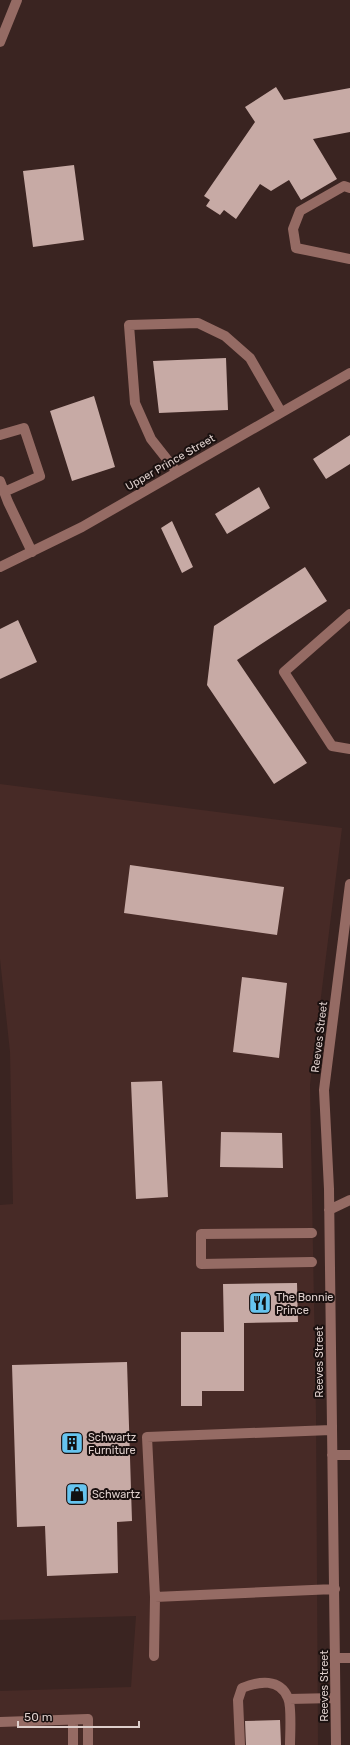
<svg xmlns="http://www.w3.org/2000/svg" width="350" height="1745" viewBox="0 0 350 1745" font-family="Rubik,sans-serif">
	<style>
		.built { fill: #472a26 }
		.building { fill: #c7aaa5 }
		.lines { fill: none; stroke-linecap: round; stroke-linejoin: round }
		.minor { stroke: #956b64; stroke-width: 10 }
		.labels { text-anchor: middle; stroke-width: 4; stroke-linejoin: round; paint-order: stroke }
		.street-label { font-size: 11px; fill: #ddcecb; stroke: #1a100f }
		.poi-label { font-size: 11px; fill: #ddcecb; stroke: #1a100f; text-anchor: start }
	</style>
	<rect width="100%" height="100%" fill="#3a2421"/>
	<!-- built -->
	<path class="built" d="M 0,784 L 342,828 L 310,1085 L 316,1414 L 318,1745 L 0,1745 L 0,1691 L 131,1687 L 136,1616 L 0,1620 L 0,1205 L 13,1204 L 10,1052 L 0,959 Z"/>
	<!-- building -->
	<path class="building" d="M 276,87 L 284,100 L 350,88 L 350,132 L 313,139 L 337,179 L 301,200 L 289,180 L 271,191 L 260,184 L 236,219 L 224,210 L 220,215 L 206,206 L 210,200 L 204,196 L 255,122 L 245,107 Z
		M 74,165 L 84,240 L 33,247 L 23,171 Z
		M 226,358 L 228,410 L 159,413 L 153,361 Z
		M 94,396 L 115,467 L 72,481 L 50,411 Z
		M 350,435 L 350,464 L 326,479 L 313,459 Z
		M 259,487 L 270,508 L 227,534 L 215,514 Z
		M 172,521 L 193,567 L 182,573 L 161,528 Z
		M 305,567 L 327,601 L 237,660 L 307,763 L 274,784 L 207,685 L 214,626 Z
		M 18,620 L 37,662 L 0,679 L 0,629 Z
		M 130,865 L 284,887 L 277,935 L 124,913 Z
		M 242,977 L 287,983 L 279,1058 L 233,1052 Z
		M 162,1081 L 168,1197 L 136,1199 L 131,1082 Z
		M 221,1132 L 282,1133 L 283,1168 L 220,1167 Z
		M 297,1283 L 298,1322 L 244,1323 L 244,1391 L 202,1391 L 202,1406 L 181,1406 L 181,1332 L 224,1332 L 223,1284 Z
		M 127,1362 L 132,1521 L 117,1522 L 118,1573 L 47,1576 L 45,1526 L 17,1527 L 12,1365 Z
		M 280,1720 L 281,1745 L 246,1745 L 245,1721 Z"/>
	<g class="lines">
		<!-- minor -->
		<path class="minor" d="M 0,42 L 17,0
			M 350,188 L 344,186 L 300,211 L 293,229 L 296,248 L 350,259
			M 0,435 L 24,428 L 40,476 L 4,492
			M 177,472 L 151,439 L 135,403 L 129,325 L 198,323 L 225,336 L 250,358 L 281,412
			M 0,481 L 8,502 L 32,552
			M 0,567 L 82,527 L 350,373
			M 350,614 L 284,672 L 332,746 L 350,749
			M 329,1210 L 350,1200
			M 312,1233 L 201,1234 L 201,1264 L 312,1262
			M 331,1430 L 147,1437 L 155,1597 L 335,1589
			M 332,1455 L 350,1455
			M 154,1656 L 155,1597
			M 335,1658 L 350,1658
			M 289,1699 L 335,1698
			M 73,1720 L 73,1745
			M 0,1722 L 88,1719 L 88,1745
			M 240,1745 L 238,1700 L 242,1688 C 259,1681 280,1678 288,1698 C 292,1706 290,1735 290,1745
			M 336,1745 L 329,1189 L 324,1090 L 350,884"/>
	</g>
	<!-- icons -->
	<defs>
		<g id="restaurant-square" transform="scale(1.15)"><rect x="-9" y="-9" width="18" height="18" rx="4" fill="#66c4ef" stroke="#1a100f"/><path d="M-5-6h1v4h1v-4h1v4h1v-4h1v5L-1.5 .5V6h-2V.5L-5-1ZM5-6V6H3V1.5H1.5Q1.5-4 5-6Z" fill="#111"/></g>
		<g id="building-square" transform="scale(1.15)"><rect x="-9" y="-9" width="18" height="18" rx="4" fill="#66c4ef" stroke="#1a100f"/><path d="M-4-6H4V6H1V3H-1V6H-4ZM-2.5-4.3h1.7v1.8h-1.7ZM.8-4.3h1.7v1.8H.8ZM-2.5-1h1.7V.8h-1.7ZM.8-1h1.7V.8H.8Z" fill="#111"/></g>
		<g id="shop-square" transform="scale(1.15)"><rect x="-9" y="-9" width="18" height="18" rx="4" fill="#66c4ef" stroke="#1a100f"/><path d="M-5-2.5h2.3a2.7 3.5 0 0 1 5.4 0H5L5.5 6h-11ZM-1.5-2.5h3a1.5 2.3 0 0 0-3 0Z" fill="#111"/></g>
	</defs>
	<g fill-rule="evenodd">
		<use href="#restaurant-square" x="260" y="1303"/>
		<use href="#building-square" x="72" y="1443"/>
		<use href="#shop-square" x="77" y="1494"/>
	</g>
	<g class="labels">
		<!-- street labels -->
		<g class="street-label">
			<text transform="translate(170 462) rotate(-30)" y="4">Upper Prince Street</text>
			<text transform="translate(319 1037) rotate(-83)" y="4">Reeves Street</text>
			<text transform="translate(319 1362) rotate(-90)" y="4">Reeves Street</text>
			<text transform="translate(324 1686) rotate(-90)" y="4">Reeves Street</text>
		</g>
		<!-- poi labels -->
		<g class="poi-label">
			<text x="276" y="1301">The Bonnie<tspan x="276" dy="13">Prince</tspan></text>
			<text x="88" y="1441">Schwartz<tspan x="88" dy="13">Furniture</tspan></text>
			<text x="92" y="1498">Schwartz</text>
		</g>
	</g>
	<!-- scale -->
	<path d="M18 1721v6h121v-6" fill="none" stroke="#ddcecb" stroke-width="2"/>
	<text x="24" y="1721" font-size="12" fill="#ddcecb" stroke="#1a100f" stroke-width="3" paint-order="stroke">50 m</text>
</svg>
